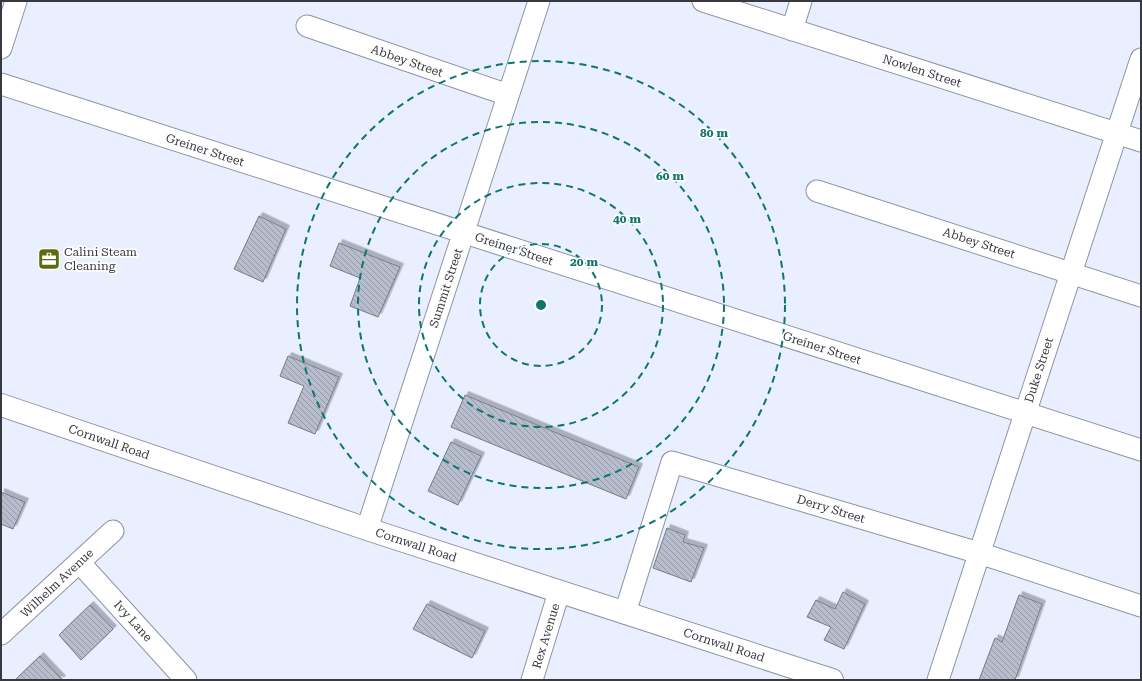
<svg xmlns="http://www.w3.org/2000/svg" width="1142" height="681" viewBox="0 0 1142 681" font-family="'Roboto Serif',serif">
	<style>
		.building { fill: url(#building-back-hatch); stroke: #757b88; filter: url(#shadow) }
		.lines { fill: none; stroke-linecap: round; stroke-linejoin: round }
		.minor-casing { stroke: #8e94a2; stroke-width: 23 }
		.major-casing { stroke: #8e94a2; stroke-width: 24 }
		.minor { stroke: #fff; stroke-width: 21 }
		.major { stroke: #fff; stroke-width: 22 }
		.ring { fill: none; stroke: #0f766e; stroke-width: 2; stroke-dasharray: 7 5 }
		.labels { text-anchor: middle; stroke-width: 3.5; stroke-linejoin: round; paint-order: stroke }
		.street-label { font-size: 12px; fill: #37393f; stroke: #fff }
		.poi-label { font-size: 12px; fill: #37393f; stroke: #fff; text-anchor: start }
		.centre { fill: #0f766e; stroke: #fff; stroke-width: 2 }
		.ring-label { font-size: 12px; text-anchor: middle; font-weight: bold; fill: #0f766e; stroke: #fff; stroke-width: 3.5; stroke-linejoin: round; paint-order: stroke }
	</style>
	<defs>
		<pattern id="building-back-hatch" width="6" height="6" patternUnits="userSpaceOnUse"><rect width="6" height="6" fill="#b7bdcd"/><path d="M-1 5l2 2M0 0l6 6M5-1l2 2" fill="none" stroke="#969ba8"/></pattern>
		<filter id="shadow"><feDropShadow dx="3.5" dy="-3.5" stdDeviation="0" flood-color="#0004"/></filter>
	</defs>
	<rect width="100%" height="100%" fill="#e9efff"/>
	<!-- building -->
	<path class="building" d="M 259,216 L 286,229 L 263,282 L 234,269 Z
		M 339,243 L 400,267 L 378,317 L 350,306 L 360,278 L 330,266 Z
		M 288,356 L 339,377 L 315,434 L 288,423 L 304,386 L 280,376 Z
		M 465,395 L 639,467 L 626,499 L 451,427 Z
		M 451,442 L 481,456 L 458,505 L 428,491 Z
		M 1,492 L 25,502 L 13,529 L 1,524 Z
		M 667,528 L 685,535 L 683,542 L 704,548 L 691,582 L 653,568 Z
		M 843,592 L 865,604 L 844,649 L 824,640 L 831,627 L 807,617 L 816,600 L 835,609 Z
		M 1019,595 L 1042,604 L 1015,680 L 979,680 L 995,638 L 1002,642 Z
		M 427,604 L 485,631 L 472,658 L 413,629 Z
		M 90,605 L 113,629 L 81,660 L 59,635 Z
		M 40,656 L 62,679 L 61,680 L 15,680 Z"/>
	<g class="lines">
		<!-- minor casing -->
		<g class="minor-casing">
			<path id="minor" d="M 703,1 L 1141,141
				M 307,26 L 508,95
				M 792,30 L 801,1
				M 1,48 L 16,1
				M 1,84 L 1141,450
				M 817,191 L 1141,296
				M 367,529 L 539,1
				M 79,562 L 186,680
				M 625,613 L 672,462 L 979,553 L 1141,606
				M 1,634 L 113,531
				M 532,680 L 559,592
				M 938,680 L 1141,59"/>
		</g>
		<!-- major casing -->
		<g class="major-casing">
			<path id="major" d="M 1,405 L 367,529 L 832,680"/>
		</g>
		<!-- minor -->
		<use href="#minor" class="minor"/>
		<!-- major -->
		<use href="#major" class="major"/>
	</g>
	<!-- distance rings -->
	<g class="ring">
		<circle cx="541" cy="305" r="61"/>
		<circle cx="541" cy="305" r="122"/>
		<circle cx="541" cy="305" r="183"/>
		<circle cx="541" cy="305" r="244"/>
	</g>
	<!-- icons -->
	<defs>
		<g id="office-square" transform="scale(1.15)"><rect x="-9" y="-9" width="18" height="18" rx="4" fill="#5d6a13" stroke="#fff"/><path d="M-6-3h4V-5.5h4V-3h4V5H-6ZM-1-4.5V-3h2v-1.5ZM-6 0V1H6V0Z" fill="#fff"/></g>
	</defs>
	<g fill-rule="evenodd">
		<use href="#office-square" x="49" y="259"/>
	</g>
	<g class="labels">
		<!-- street labels -->
		<g class="street-label">
			<text transform="translate(407 61) rotate(19)" y="4">Abbey Street</text>
			<text transform="translate(922 71) rotate(18)" y="4">Nowlen Street</text>
			<text transform="translate(205 150) rotate(18)" y="4">Greiner Street</text>
			<text transform="translate(979 243) rotate(18)" y="4">Abbey Street</text>
			<text transform="translate(514 249) rotate(18)" y="4">Greiner Street</text>
			<text transform="translate(446 288) rotate(-72)" y="4">Summit Street</text>
			<text transform="translate(822 348) rotate(18)" y="4">Greiner Street</text>
			<text transform="translate(1039 370) rotate(-72)" y="4">Duke Street</text>
			<text transform="translate(109 442) rotate(19)" y="4">Cornwall Road</text>
			<text transform="translate(831 509) rotate(17)" y="4">Derry Street</text>
			<text transform="translate(416 545) rotate(18)" y="4">Cornwall Road</text>
			<text transform="translate(57 583) rotate(-43)" y="4">Wilhelm Avenue</text>
			<text transform="translate(133 621) rotate(48)" y="4">Ivy Lane</text>
			<text transform="translate(546 636) rotate(-73)" y="4">Rex Avenue</text>
			<text transform="translate(724 645) rotate(18)" y="4">Cornwall Road</text>
		</g>
		<!-- poi labels -->
		<g class="poi-label">
			<text x="64" y="256">Calini Steam<tspan x="64" dy="14">Cleaning</tspan></text>
		</g>
	</g>
	<circle cx="541" cy="305" r="6" class="centre"/>
	<g class="ring-label">
		<text x="714" y="137">80 m</text>
		<text x="670" y="180">60 m</text>
		<text x="627" y="223">40 m</text>
		<text x="584" y="266">20 m</text>
	</g>
	<!-- border -->
	<rect width="1142" height="681" fill="none" stroke="#37393f" stroke-width="4"/>
</svg>
